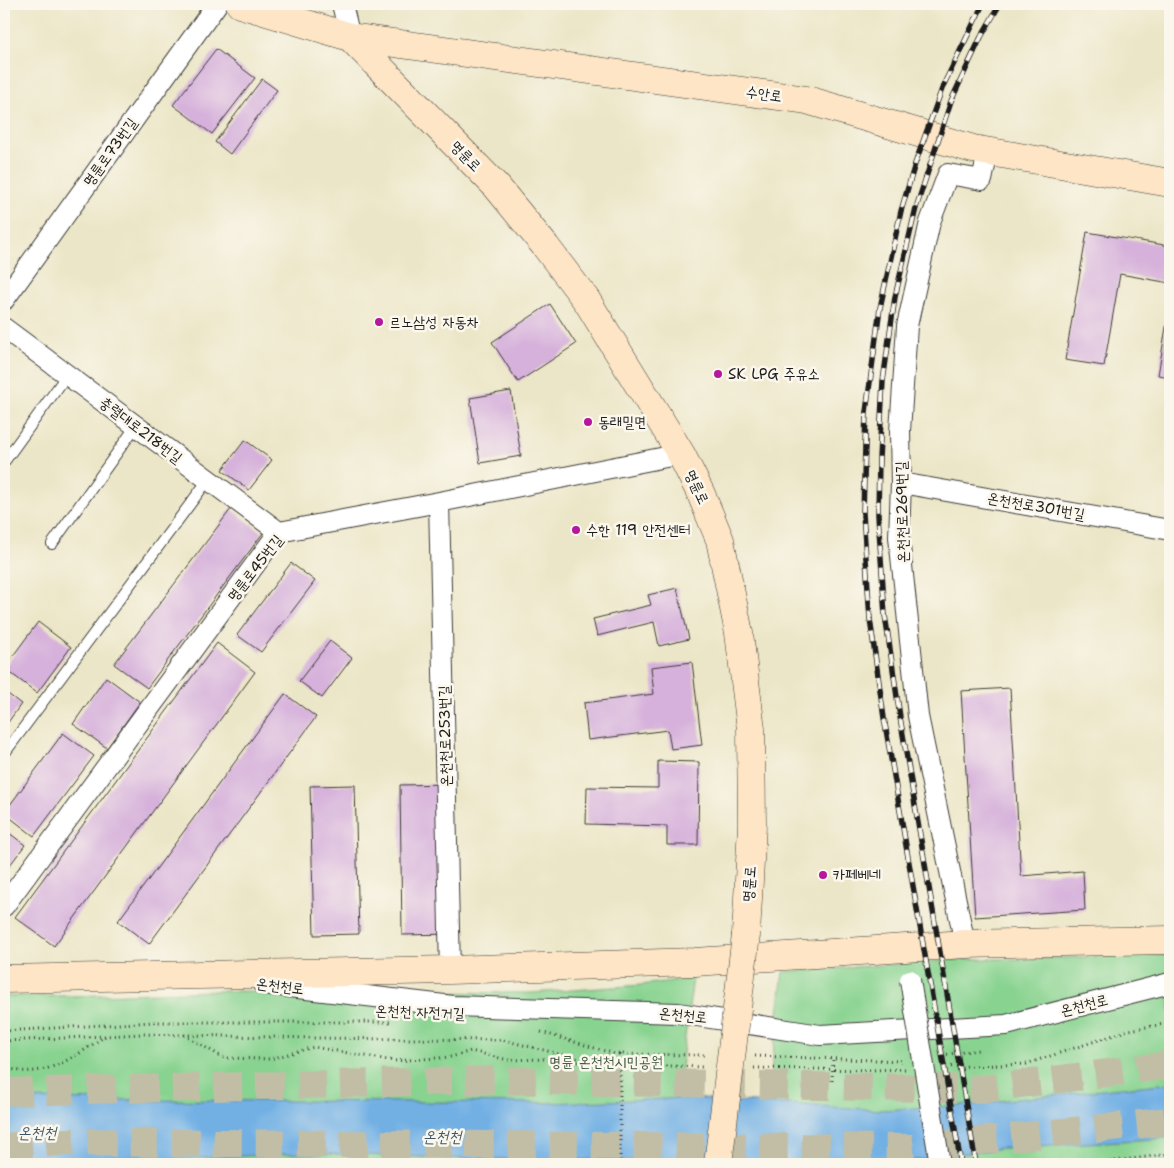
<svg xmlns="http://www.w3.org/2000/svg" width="1174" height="1168" viewBox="0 0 1174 1168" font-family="'Shantell Sans','Poor Story',sans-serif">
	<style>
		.green { fill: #88d390; stroke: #527856 }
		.water { fill: #72b0e4; stroke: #476680 }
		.building { fill: #d6b1db }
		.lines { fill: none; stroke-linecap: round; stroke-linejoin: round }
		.highway-tunnel { stroke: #c2bea6; stroke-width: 28; stroke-dasharray: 28 14; stroke-linecap: butt }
		.lane-casing { stroke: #3b3a36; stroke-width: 12 }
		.street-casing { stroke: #3b3a36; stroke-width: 22 }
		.secondary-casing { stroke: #3b3a36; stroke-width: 29 }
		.path { stroke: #3b3a36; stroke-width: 3; stroke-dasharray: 1 4; stroke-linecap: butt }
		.lane { stroke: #fff; stroke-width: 10 }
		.street { stroke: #fff; stroke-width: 20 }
		.secondary { stroke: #fde5c5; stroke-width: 28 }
		.rail-casing { stroke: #1c1c1c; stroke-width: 5.5 }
		.rail { stroke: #fbf7ec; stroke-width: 4; stroke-dasharray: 11; stroke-linecap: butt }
		.street-bridge-casing { stroke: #3b3a36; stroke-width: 22; stroke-linecap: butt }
		.secondary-bridge-casing { stroke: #3b3a36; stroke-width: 29; stroke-linecap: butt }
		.path-bridge { stroke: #3b3a36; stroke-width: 3; stroke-dasharray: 1 4; stroke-linecap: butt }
		.street-bridge { stroke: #fff; stroke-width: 20 }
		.secondary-bridge { stroke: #fde5c5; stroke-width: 28 }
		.poi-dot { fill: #b5179e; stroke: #fbf7ec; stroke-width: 2 }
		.labels { text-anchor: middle; stroke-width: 5; stroke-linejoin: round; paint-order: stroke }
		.street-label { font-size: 15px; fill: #1c1c1c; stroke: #fbf7ec }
		.poi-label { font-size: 15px; fill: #1c1c1c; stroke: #fbf7ec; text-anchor: start }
		.park-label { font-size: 15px; fill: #425c45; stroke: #fbf7ec }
		.water-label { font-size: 16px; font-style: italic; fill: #3e576c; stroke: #fbf7ec }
	</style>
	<rect width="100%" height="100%" fill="#fbf7ec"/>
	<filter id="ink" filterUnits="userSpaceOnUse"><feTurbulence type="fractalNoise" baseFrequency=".02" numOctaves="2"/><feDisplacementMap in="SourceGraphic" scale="10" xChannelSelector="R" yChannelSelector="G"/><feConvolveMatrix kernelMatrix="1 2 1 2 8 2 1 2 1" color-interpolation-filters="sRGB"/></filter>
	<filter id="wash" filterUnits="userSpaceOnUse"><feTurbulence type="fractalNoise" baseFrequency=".0096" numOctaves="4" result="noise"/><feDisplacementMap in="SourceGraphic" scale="20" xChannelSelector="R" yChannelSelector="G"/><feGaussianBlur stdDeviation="1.12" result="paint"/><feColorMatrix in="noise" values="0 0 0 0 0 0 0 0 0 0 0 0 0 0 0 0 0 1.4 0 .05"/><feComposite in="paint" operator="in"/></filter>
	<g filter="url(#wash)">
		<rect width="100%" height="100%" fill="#ece6c8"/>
		<!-- green -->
		<path class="green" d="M 1127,955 L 1170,955 L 1170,1164 L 760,1164 L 783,972 L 969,959 L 1034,959 Z
			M 693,978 L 668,1164 L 4,1164 L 4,996 L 73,996 L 213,991 L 531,993 L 642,985 Z"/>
		<!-- water -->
		<path class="water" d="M 1170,1083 L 1170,1137 L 1153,1139 L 1003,1148 L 903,1162 L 481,1159 L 305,1153 L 68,1164 L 4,1164 L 4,1099 L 549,1103 L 692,1098 L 882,1110 L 951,1106 Z"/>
		<g id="blocks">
			<!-- building -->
			<path class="building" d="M 216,49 L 255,78 L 212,134 L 173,105 Z
				M 262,79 L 277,90 L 230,154 L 215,142 Z
				M 1087,232 L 1170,246 L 1170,283 L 1120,274 L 1104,366 L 1065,360 Z
				M 550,304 L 576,344 L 518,382 L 492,342 Z
				M 1169,309 L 1170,309 L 1170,377 L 1158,375 Z
				M 511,391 L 521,456 L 480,463 L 470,398 Z
				M 245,440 L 272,460 L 249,490 L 222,470 Z
				M 231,509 L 263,533 L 147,688 L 114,664 Z
				M 291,563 L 315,581 L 261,652 L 237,635 Z
				M 677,588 L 689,639 L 659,646 L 654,622 L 597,636 L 593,619 L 651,605 L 648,595 Z
				M 38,622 L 71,647 L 37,693 L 4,668 Z
				M 330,641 L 352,658 L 322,698 L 299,681 Z
				M 217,643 L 255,672 L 54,946 L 15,917 Z
				M 692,662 L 702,745 L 671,749 L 668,730 L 588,740 L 584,703 L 654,694 L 651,667 Z
				M 106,677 L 140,702 L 107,748 L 73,724 Z
				M 1010,688 L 1021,876 L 1083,871 L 1085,910 L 975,917 L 961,691 Z
				M 4,691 L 21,704 L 4,728 Z
				M 285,694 L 316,717 L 149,944 L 118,921 Z
				M 63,733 L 94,756 L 34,836 L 4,813 Z
				M 658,761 L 699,762 L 698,845 L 667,845 L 667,826 L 586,824 L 587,787 L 658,788 Z
				M 449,784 L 452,934 L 402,935 L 400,785 Z
				M 355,785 L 359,934 L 314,935 L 310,786 Z
				M 4,829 L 25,845 L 4,873 Z"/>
		</g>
	</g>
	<g filter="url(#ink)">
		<use href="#blocks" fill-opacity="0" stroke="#3b3a36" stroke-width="1"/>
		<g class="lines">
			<!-- highway-tunnel -->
			<path class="highway-tunnel" d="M 4,1092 L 497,1080 L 982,1089 L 1170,1065
				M 4,1147 L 60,1142 L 911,1148 L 1170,1121"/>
			<!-- lane casing -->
			<g class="lane-casing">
				<path id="lane" d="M 4,462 L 67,375
					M 52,544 L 136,426
					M 4,754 L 208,480"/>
			</g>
			<!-- street casing -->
			<g class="street-casing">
				<path id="street" d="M 342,4 L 350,37
					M 4,300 L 217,4
					M 4,328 L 279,532
					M 901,483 L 1170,530
					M 439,502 L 450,970
					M 4,906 L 279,532 L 439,502 L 681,454
					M 965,944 L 918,716 L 899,537 L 901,483 L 900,431 L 907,326 L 930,222 L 948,174 L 982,180 L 988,152
					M 263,984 L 453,1006 L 678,1013 L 820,1035 L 1006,1025 L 1170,983"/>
			</g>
			<!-- secondary casing -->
			<g class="secondary-casing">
				<path id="secondary" d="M 240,4 L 350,37 L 497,187 L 546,247 L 587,301 L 681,454 L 701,494 L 720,540 L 739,633 L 751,729 L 752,825 L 746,935
					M 350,37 L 807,100 L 973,149 L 1170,183
					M 4,979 L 450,970 L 695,962 L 965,944 L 1170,940"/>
			</g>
			<!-- path -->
			<path class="path" d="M 4,1031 L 154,1022 L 392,1022
				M 541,1032 L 615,1054 L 706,1055
				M 184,1035 L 224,1058 L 270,1059 L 314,1047 L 394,1061 L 451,1057 L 471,1051 L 508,1060 L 544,1059 L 589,1063
				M 4,1041 L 142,1034 L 314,1038 L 503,1040 L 600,1064 L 705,1067
				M 620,1054 L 620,1065
				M 942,1055 L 978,1050
				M 755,1056 L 904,1061
				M 4,1066 C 40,1083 76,1056 105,1036
				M 946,1067 L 1026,1064 L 1129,1030 L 1170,1023
				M 754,1068 L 870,1070 L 905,1069
				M 832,1081 L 833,1059
				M 1090,1164 L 1170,1154"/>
			<!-- lane -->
			<use href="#lane" class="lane"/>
			<!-- street -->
			<use href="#street" class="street"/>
			<!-- secondary -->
			<use href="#secondary" class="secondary"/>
			<!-- rail casing -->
			<g class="rail-casing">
				<path id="rail" d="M 961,1164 L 884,718 L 870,619 L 863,513 L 866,412 L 880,308 L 901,211 L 915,164 L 943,86 L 983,4
					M 976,1164 L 900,717 L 885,615 L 878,515 L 879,459 L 883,381 L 895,297 L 916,208 L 951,101 L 981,37 L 1000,4"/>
			</g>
			<!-- rail -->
			<use href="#rail" class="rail"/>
			<!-- street-bridge casing -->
			<g class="street-bridge-casing">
				<path id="street-bridge" d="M 910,980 L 940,1164"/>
			</g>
			<!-- secondary-bridge casing -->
			<g class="secondary-bridge-casing">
				<path id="secondary-bridge" d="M 718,1164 L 746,935"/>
			</g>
			<!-- path-bridge -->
			<path class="path-bridge" d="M 620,1065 L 620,1164"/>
			<!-- street-bridge -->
			<use href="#street-bridge" class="street-bridge"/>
			<!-- secondary-bridge -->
			<use href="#secondary-bridge" class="secondary-bridge"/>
		</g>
	</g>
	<!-- markers -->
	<g class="poi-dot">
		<circle cx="379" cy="322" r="5"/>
		<circle cx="718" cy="374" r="5"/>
		<circle cx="588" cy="422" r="5"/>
		<circle cx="576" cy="530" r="5"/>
		<circle cx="823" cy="875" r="5"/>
	</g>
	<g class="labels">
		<!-- street labels -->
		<g class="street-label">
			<text transform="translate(764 94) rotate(8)" y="5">수안로</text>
			<text transform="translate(110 152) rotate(-54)" y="5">명륜로73번길</text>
			<text transform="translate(466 156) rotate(46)" y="5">명륜로</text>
			<text transform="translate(141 430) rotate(37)" y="5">충렬대로218번길</text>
			<text transform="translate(697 487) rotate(65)" y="5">명륜로</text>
			<text transform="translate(1036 506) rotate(10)" y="5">온천천로301번길</text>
			<text transform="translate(902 512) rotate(-91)" y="5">온천천로269번길</text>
			<text transform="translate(255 568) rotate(-52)" y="5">명륜로45번길</text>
			<text transform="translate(445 736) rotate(-91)" y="5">온천천로253번길</text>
			<text transform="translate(749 884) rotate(-86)" y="5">명륜로</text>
			<text transform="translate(280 986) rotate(7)" y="5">온천천로</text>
			<text transform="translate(1084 1005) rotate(-14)" y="5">온천천로</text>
			<text transform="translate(420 1012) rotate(2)" y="5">온천천 자전거길</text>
			<text transform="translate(683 1015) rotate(6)" y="5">온천천로</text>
		</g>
		<!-- poi labels -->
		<g class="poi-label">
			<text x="389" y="327">르노삼성 자동차</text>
			<text x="728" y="379">SK LPG 주유소</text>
			<text x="598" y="427">동래밀면</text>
			<text x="586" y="535">수한 119 안전센터</text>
			<text x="833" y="880">카페베네</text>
		</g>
		<!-- park labels -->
		<g class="park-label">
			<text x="606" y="1067">명륜 온천천시민공원</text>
		</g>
		<!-- water labels -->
		<g class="water-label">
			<text x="37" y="1138">온천천</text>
			<text x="442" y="1142">온천천</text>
		</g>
	</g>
	<!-- margin -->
	<rect width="1174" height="1168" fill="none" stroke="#fbf7ec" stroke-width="20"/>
</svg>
